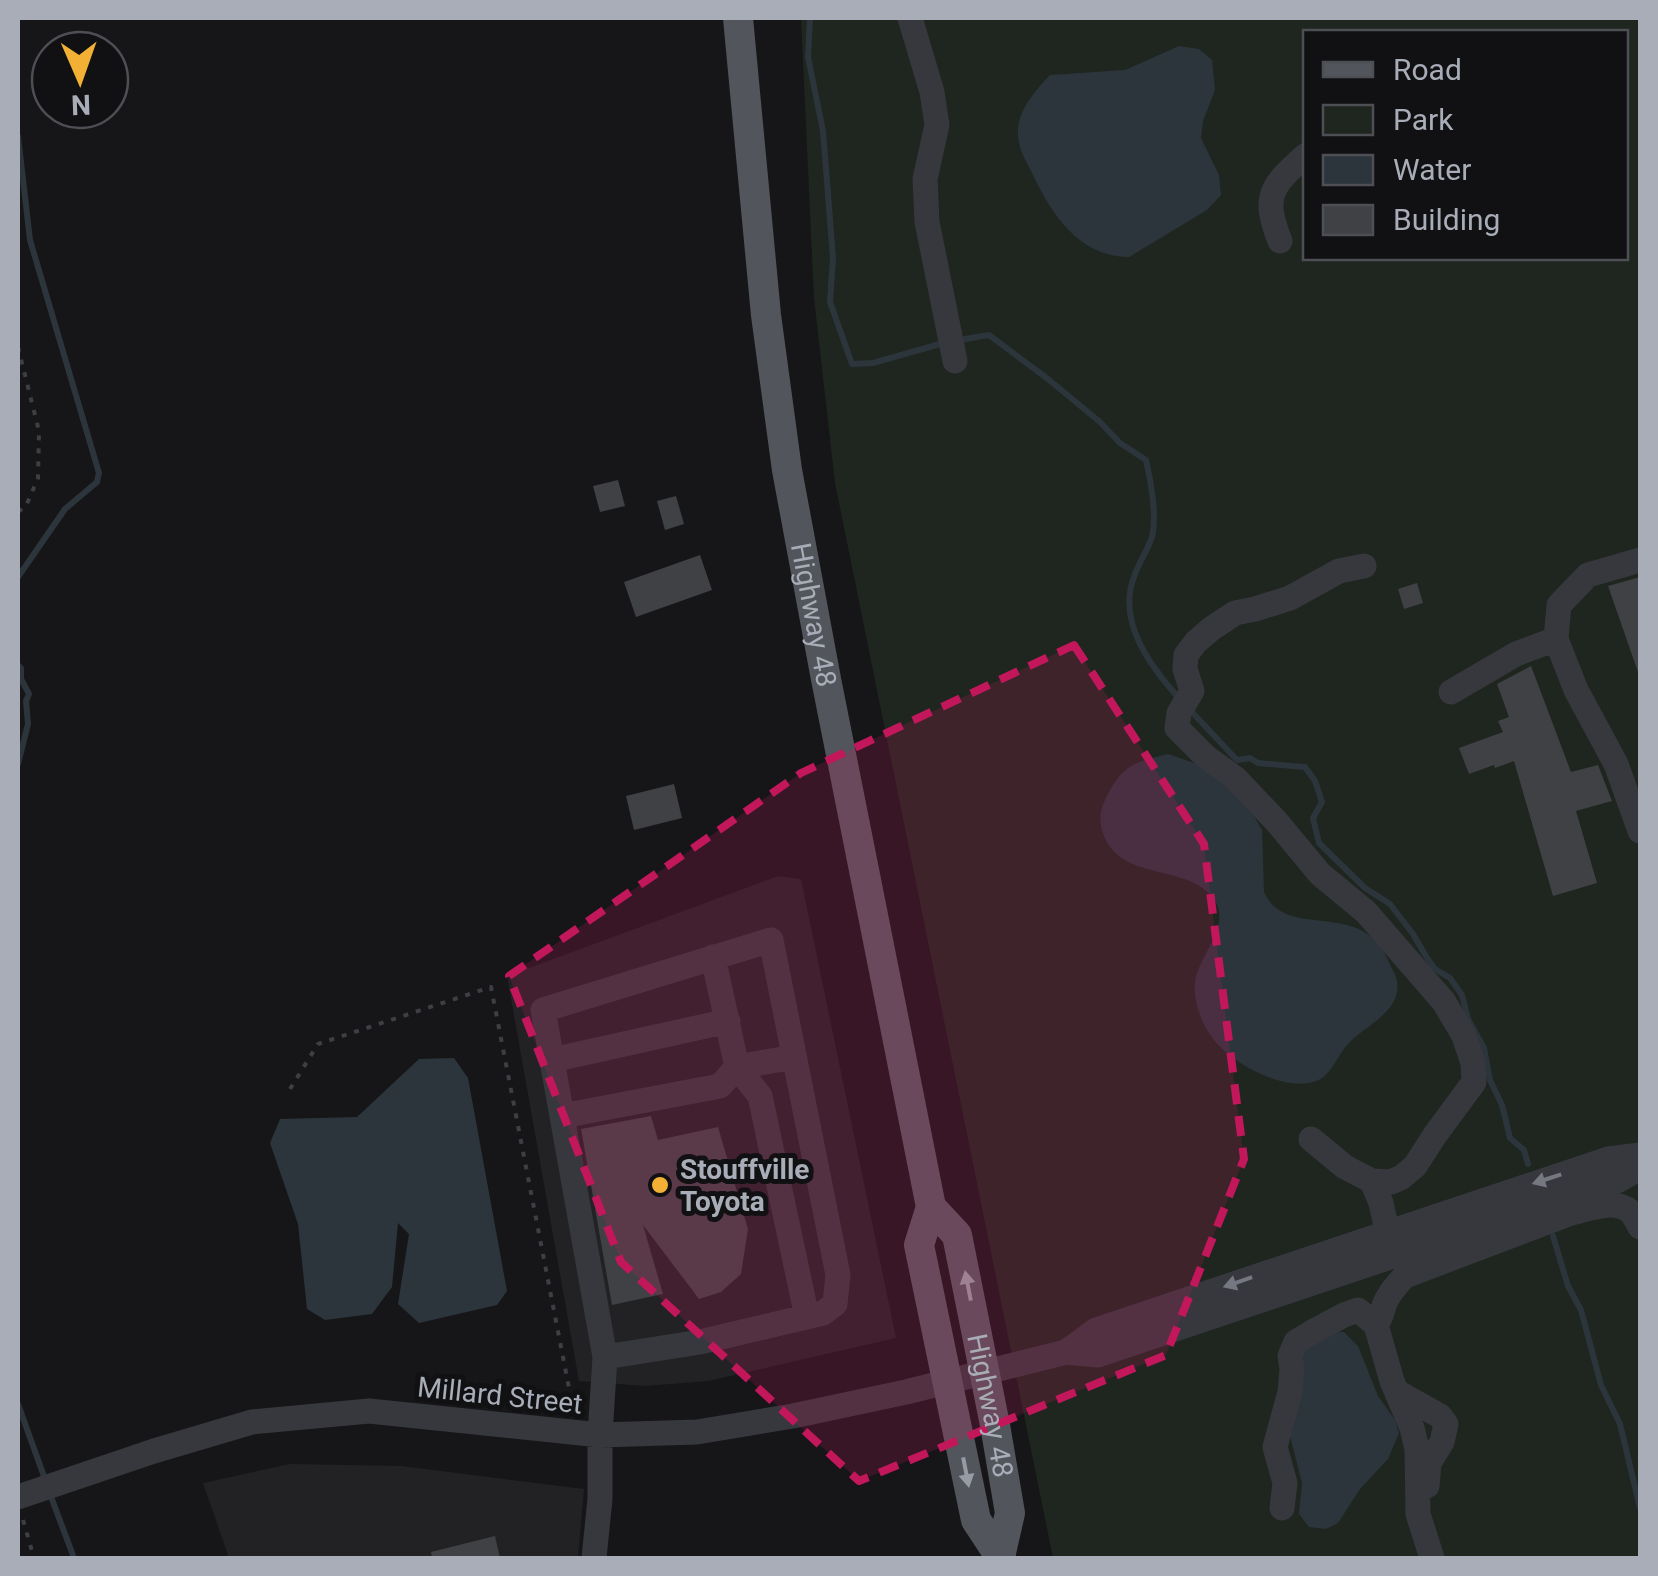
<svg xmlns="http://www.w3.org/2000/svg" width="1658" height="1576" viewBox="0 0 1658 1576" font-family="Roboto,sans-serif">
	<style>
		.built { fill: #222225 }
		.green { fill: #1e261f; fill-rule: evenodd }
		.water { fill: #2c353c }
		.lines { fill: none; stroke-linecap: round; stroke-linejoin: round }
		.stream { stroke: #2c353c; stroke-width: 6 }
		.building { fill: #404145 }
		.path { stroke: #3d3f44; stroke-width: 4; stroke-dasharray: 5 8; stroke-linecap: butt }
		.minor { stroke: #37383d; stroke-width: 25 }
		.major { stroke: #53555c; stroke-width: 30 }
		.oneway { fill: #757881 }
		.oneway2 { fill: #979ba6 }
		.marked { fill: #c2185b; fill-opacity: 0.2; stroke: #c2185b; stroke-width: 8; stroke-dasharray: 20 12; stroke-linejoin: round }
		.poi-dot { fill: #f2b134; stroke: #111113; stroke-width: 4 }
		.labels { text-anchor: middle; stroke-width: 10; stroke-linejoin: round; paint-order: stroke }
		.street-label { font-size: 28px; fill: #a8adb8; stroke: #111113 }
		.poi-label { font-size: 28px; font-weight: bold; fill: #a8adb8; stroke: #111113; text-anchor: start }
	</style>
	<rect width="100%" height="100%" fill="#161618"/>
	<!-- built -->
	<path class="built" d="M 778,876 L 801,879 L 896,1338 L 709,1381 L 645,1386 L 579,1381 L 507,976 Z
		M 290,1464 L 401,1466 L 584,1489 L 578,1558 L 229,1558 L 203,1483 Z"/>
	<!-- green -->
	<path class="green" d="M 801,18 L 1640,18 L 1640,1558 L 1053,1558 L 835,483 L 814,298 ZM 1306,32 L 1626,32 L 1626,258 L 1306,258 Z"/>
	<!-- water -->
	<path class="water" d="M 1179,46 L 1199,49 L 1212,60 L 1215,90 L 1203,121 L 1201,138 L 1219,175 L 1221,195 L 1207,210 L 1129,257 C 1077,257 1050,211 1031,171 C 1025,159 1018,148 1018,134 C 1017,111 1035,91 1050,75 L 1125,70 Z
		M 1168,754 L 1197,764 L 1224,783 L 1254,816 L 1262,830 L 1264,892 C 1286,942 1361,897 1388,960 C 1391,967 1396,975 1397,981 C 1402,1012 1364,1026 1348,1044 C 1336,1057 1331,1078 1313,1082 C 1281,1091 1226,1061 1209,1033 C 1200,1019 1193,999 1195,983 C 1197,957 1234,924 1213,898 C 1186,863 1123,882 1104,836 C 1099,824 1099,812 1105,800 C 1122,765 1132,763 1168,754 Z
		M 454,1058 L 468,1078 L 507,1291 L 497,1305 L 419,1323 L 398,1304 L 409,1234 L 398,1223 L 392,1287 L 372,1314 L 325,1320 L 307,1309 L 298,1224 L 270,1143 L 280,1119 L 357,1117 L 419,1059 Z
		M 1327,1332 L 1344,1332 L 1358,1346 L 1378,1396 L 1395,1420 L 1399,1433 L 1388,1459 L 1360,1489 L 1338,1523 L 1326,1529 L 1309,1527 L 1299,1514 L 1302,1483 L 1290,1436 L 1301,1353 Z"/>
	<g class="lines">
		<!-- stream -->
		<path class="stream" d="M 810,18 L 808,57 L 823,131 L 833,258 L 830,302 L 852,364 L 873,363 L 947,342
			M 18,136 L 30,240 L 99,473 L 97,482 L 65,509 L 18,577
			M 959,340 L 989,335 L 1048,379 L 1100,422 L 1120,443 L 1146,460 C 1151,481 1157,516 1152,537 C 1147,552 1137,565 1133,580 C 1118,623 1151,667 1178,697
			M 18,665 L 21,668 L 21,679 L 29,694 L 26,701 L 28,724 L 18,764
			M 1190,710 L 1237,760 L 1250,758 L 1258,763 L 1305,767 L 1315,781 L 1322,802 L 1313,818 L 1319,843 L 1365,888 L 1390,904 L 1413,934 L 1427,958 L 1435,969 L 1450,978 L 1462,995 L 1468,1019 L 1484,1048 L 1490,1080 L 1502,1105 L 1510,1138 L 1524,1150 L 1528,1164
			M 1553,1236 L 1568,1286 L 1581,1310 L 1601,1385 L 1620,1424 L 1640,1508
			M 18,1404 L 46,1482
			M 50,1494 L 74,1558"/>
	</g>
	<!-- building -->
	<path class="building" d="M 618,480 L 625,506 L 600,512 L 593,486 Z
		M 676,496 L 684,524 L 665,530 L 657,501 Z
		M 700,555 L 712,590 L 636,617 L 624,582 Z
		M 1640,577 L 1640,671 L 1638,672 L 1608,586 Z
		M 1417,583 L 1423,603 L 1404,609 L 1398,589 Z
		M 1531,666 L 1571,772 L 1598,765 L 1612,801 L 1576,811 L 1597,883 L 1553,896 L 1514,761 L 1495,768 L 1494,765 L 1469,774 L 1459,748 L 1503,732 L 1498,721 L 1509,717 L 1497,684 Z
		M 674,784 L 682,818 L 634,830 L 626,796 Z
		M 651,1116 L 658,1140 L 718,1127 L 748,1229 L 741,1274 L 721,1292 L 699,1299 L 643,1225 L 663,1294 L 612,1305 L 581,1129 Z
		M 495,1536 L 500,1558 L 432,1558 L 431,1552 Z"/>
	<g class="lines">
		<!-- path -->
		<path class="path" d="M 18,347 L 39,431 L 38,478 L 26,506 L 18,512
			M 290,1089 L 318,1044 L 491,987 L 569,1388
			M 23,1520 L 34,1558"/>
		<!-- minor -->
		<path class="minor" d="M 910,18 L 932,92 L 937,125 L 925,179 L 927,222 L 955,361
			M 1280,241 C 1262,196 1271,186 1306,155
			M 1640,560 L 1588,575 L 1559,605 L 1556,639 L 1576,690 L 1616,764 L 1640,831
			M 1364,566 L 1339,571 L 1290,598 L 1255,609 L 1235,613 L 1211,629 L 1196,642 L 1186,655 L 1185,669 L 1192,691 L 1179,713 L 1177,728 L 1206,757 L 1235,778 L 1276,821 L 1320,874 L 1366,912 L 1444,1002 L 1464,1036 L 1473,1063 L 1474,1082 L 1435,1135 L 1415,1166 L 1402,1177 L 1391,1182 L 1372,1181
			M 1451,692 L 1516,654 L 1556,639
			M 713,957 L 737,1067 L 760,1096 L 807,1317
			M 552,1060 L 728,1021
			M 562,1116 L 720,1086 L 737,1067 L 794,1057
			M 1311,1139 L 1345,1167 L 1372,1181 L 1381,1203 L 1391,1248
			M 1376,1325 C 1382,1317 1382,1311 1385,1303 C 1390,1292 1397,1284 1405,1276 L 1571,1213 C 1589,1209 1615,1198 1631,1212 C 1632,1213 1640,1226 1640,1227
			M 1066,1352 L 1096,1330 L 1608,1159 L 1640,1155
			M 1397,1392 L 1440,1416 L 1446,1424 L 1442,1442 L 1429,1463 L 1427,1486
			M 18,1497 L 154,1451 L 252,1422 L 369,1411 L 600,1435 L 697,1432 L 793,1416 L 906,1392 L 1066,1352 L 1098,1355 L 1617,1181 L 1640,1168
			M 1282,1508 L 1285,1483 L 1275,1447 L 1290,1392 L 1292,1369 L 1290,1356 L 1296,1342 L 1314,1331 L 1344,1315 L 1358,1310 L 1376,1325 L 1392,1381 L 1412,1428 L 1417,1449 L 1418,1514 L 1432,1558
			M 594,1558 L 600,1499 L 600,1435 L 605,1357 L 543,1010 L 771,940 L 838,1275 L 835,1304 L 823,1313 L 700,1342 L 605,1357"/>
		<!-- major -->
		<g class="major">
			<path id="s1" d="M 738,18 L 766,315 L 787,470 L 826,679 L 931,1207 L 919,1245 L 976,1520 L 1001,1558"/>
			<path id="s2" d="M 931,1207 L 957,1235 L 995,1425 L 1010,1513 L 1000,1557"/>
		</g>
	</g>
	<!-- one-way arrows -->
	<defs><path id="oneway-solid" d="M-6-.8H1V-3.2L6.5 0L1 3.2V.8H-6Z" transform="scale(2.5)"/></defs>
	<g class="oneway">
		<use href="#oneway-solid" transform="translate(1547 1179) rotate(162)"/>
		<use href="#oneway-solid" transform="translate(1238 1282) rotate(161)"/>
	</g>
	<g class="oneway2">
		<use href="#oneway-solid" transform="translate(968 1286) rotate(-101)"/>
		<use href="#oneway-solid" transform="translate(966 1472) rotate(79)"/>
	</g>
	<!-- marked area -->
	<path class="marked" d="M 1074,645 L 1204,844 L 1244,1159 L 1166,1355 L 859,1481 L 621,1262 L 509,976 L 801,773 Z"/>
	<!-- markers -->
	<circle class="poi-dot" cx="660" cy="1185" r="10"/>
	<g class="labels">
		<!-- street labels -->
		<g class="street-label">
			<text dy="10" stroke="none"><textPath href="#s1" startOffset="602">Highway 48</textPath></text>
			<text transform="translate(500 1395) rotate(6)" y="10">Millard Street</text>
			<text dy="10" stroke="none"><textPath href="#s2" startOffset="212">Highway 48</textPath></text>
		</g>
		<!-- poi labels -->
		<g class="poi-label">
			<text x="680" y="1179">Stouffville<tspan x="680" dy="32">Toyota</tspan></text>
		</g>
	</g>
	<!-- border -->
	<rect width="1658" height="1576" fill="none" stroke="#a8adb8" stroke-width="40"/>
	<!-- legend -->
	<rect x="1303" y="30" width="325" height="230" fill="#111113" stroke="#4d4f55" stroke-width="2.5"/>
	<rect x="1323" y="62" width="50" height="15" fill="#53555c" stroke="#4d4f55" stroke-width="2.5"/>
	<text x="1393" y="80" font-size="30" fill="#a8adb8">Road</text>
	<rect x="1323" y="105" width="50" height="30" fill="#1e261f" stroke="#4d4f55" stroke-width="2.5"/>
	<text x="1393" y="130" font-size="30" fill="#a8adb8">Park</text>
	<rect x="1323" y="155" width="50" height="30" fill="#2c353c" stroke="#4d4f55" stroke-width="2.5"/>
	<text x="1393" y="180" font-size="30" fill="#a8adb8">Water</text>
	<rect x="1323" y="205" width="50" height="30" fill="#404145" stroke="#4d4f55" stroke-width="2.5"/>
	<text x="1393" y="230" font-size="30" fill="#a8adb8">Building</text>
	<!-- north arrow -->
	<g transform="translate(80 80) rotate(178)"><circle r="48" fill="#111113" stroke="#4d4f55" stroke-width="2.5"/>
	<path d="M0-8L18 38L0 25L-18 38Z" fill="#f2b134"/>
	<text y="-15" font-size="28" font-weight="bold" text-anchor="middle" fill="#a8adb8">N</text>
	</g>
</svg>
